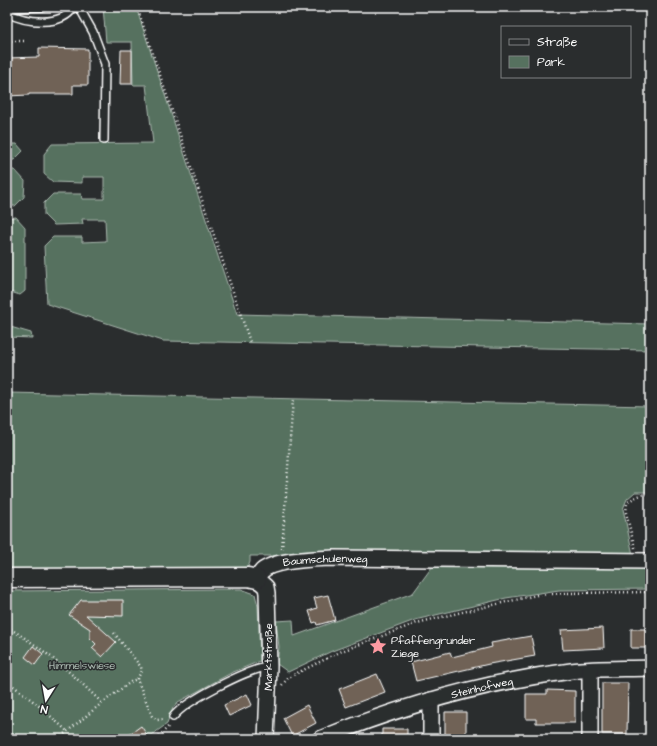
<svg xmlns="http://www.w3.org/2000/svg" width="657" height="746" viewBox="0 0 657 746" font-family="'Architects Daughter',sans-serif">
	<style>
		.green { fill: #56715f; stroke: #aab8af }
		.building { fill: #6f6256; stroke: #fff }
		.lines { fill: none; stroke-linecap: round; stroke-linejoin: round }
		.service-casing { stroke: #fff; stroke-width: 10 }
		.minor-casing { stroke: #fff; stroke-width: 18 }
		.tertiary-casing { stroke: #fff; stroke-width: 21 }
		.path { stroke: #fff; stroke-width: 2.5; stroke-dasharray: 1 3; stroke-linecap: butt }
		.service { stroke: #2a2d2e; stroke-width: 7 }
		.minor { stroke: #2a2d2e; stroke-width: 15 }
		.tertiary { stroke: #2a2d2e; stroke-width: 18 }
		.labels { text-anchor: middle; stroke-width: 3; stroke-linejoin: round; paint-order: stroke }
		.street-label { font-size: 11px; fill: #fff; stroke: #2a2d2e }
		.poi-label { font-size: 11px; fill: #fff; stroke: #2a2d2e; text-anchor: start }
		.park-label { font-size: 11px; fill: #aab8af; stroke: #2a2d2e }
	</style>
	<rect width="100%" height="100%" fill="#2a2d2e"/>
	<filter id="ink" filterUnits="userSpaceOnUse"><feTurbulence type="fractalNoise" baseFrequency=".025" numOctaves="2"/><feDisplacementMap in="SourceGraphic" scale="8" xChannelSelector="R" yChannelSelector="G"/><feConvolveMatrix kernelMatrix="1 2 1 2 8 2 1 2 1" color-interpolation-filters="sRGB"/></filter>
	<g filter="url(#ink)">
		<!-- green -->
		<path class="green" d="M 103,7 L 136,7 L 237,314 L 650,324 L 650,350 L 163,341 L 47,304 L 44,246 L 53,237 L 82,237 L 82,242 L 106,241 L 105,219 L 82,219 L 83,224 L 54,225 L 44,215 L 44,203 L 53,194 L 81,194 L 82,199 L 104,199 L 104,177 L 82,177 L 82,183 L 53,182 L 44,174 L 44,154 L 52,144 L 153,143 L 146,85 L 133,85 L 132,42 L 106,42 Z
			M 7,144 L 17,144 L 23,151 L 14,160 L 7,160 Z
			M 7,170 L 15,170 L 25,181 L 24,197 L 15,206 L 7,206 Z
			M 16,217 L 25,227 L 25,291 L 20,295 L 7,291 L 7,218 Z
			M 7,326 L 31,333 L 32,338 L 7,337 Z
			M 7,393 L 650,406 L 650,492 L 635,492 L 627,499 L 623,509 L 633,555 L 250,556 L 250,562 L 248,567 L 230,571 L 7,573 Z
			M 432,567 L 622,568 L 650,569 L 650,589 L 559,590 L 506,598 L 415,620 L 332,651 L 288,672 L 277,664 L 279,647 L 276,621 L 293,620 L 294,636 L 413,593 Z
			M 241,589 L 255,594 L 258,606 L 260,661 L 231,673 L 178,702 L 173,708 L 167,724 L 146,739 L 7,739 L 7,591 Z"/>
		<!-- building -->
		<path class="building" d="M 39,48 L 88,49 L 88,85 L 73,85 L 73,94 L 29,94 L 29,95 L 7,96 L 7,58 L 39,57 Z
			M 121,50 L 132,50 L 132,84 L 120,84 Z
			M 328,595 L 335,620 L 317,625 L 316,622 L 313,623 L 309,611 L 317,608 L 314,598 Z
			M 81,600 L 123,600 L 123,616 L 86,615 L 116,642 L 102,657 L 92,648 L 96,644 L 90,638 L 90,629 L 69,615 Z
			M 603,628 L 604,648 L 563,650 L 561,630 Z
			M 631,629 L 647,629 L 647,648 L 631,648 Z
			M 531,636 L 535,656 L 489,664 L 416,681 L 411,662 L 450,652 L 452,657 L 492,647 L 491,643 Z
			M 33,646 L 43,654 L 35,665 L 25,657 Z
			M 377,674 L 385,692 L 346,707 L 339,689 Z
			M 602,683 L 628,683 L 627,734 L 602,734 Z
			M 547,690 L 575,691 L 575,723 L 536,723 L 536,719 L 526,719 L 526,694 L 547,694 Z
			M 247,694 L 252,705 L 229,716 L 224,705 Z
			M 307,705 L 316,723 L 292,736 L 283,718 Z
			M 445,712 L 466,712 L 466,739 L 445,739 Z
			M 141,726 L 147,735 L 141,739 L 123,739 Z
			M 382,729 L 407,729 L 407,739 L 382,739 Z"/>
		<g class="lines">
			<!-- service casing -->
			<g class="service-casing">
				<path id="service" d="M 79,7 L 93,32 L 105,64 L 104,140
					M 7,8 L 42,7
					M 7,13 C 25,22 61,28 74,7
					M 173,717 C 185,701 249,668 269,667"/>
			</g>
			<!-- minor casing -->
			<g class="minor-casing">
				<g id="minor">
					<path d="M 431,700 L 431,739"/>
					<path id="s1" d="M 266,739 L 269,667 L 267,593 L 266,587 L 257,579 C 258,576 260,573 262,571 C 275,559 316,559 333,558 L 650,561"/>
					<path id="s2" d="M 320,739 C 401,706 484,682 571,671 C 597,668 624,669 650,668"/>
					<path d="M 590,739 L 590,670"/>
				</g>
			</g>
			<!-- tertiary casing -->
			<g class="tertiary-casing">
				<path id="tertiary" d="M 7,578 L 248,577 L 257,579"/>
			</g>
			<!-- path -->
			<path class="path" d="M 137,7 L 250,342
				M 7,41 L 27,41
				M 635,548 L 626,513 L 627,503 C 634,497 641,494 650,494
				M 282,549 L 293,399
				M 7,627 C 43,648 72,673 102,703
				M 114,633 L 141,667 L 142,671 L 137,679 L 152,716 L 157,720 L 165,719
				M 7,681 L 38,705 L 67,731
				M 282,685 L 289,677 L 342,651 L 417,623 L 458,613 L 537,595 L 566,593 L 650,592
				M 58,739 L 102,703 L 132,681 L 137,679
				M 156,739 L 170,725"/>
			<!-- service -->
			<use href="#service" class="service"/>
			<!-- minor -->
			<use href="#minor" class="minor"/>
			<!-- tertiary -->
			<use href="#tertiary" class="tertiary"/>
		</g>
	</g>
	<!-- icons -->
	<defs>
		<g id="sight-bare" transform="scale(1.38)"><path d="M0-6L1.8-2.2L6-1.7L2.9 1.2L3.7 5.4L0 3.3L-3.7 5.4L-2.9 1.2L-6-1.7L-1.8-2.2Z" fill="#ff9aa2" stroke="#2a2d2e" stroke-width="2.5" paint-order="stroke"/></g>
	</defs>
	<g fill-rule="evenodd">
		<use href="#sight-bare" x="378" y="646"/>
	</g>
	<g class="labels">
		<!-- street labels -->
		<g class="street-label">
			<text dy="4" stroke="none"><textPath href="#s1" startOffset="239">Baumschulenweg</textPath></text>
			<text transform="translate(268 657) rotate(-90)" y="4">Marktstraße</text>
			<text dy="4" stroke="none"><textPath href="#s2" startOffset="170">Steinhofweg</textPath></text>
		</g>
		<!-- poi labels -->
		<g class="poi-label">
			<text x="391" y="644">Pfaffengrunder<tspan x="391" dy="13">Ziege</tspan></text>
		</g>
		<!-- park labels -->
		<g class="park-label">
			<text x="82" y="669">Himmelswiese</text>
		</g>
	</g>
	<!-- margin -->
	<rect width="657" height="746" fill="none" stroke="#2a2d2e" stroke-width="24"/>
	<rect x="12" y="12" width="633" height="722" fill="none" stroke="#fff" stroke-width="1.5" filter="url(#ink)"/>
	<!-- legend -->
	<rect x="501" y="26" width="130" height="52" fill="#2a2d2e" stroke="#7f8182"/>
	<rect x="509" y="39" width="20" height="6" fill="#2a2d2e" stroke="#7f8182"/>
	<text x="537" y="46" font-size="12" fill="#ffffff">Straße</text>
	<rect x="509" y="56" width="20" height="12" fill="#56715f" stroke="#7f8182"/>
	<text x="537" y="66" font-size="12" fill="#ffffff">Park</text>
	<!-- north arrow -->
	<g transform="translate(46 700) rotate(191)" stroke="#2a2d2e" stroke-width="3" paint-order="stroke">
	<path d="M0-3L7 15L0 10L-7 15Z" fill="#ffffff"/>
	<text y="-6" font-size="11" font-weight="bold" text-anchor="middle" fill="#ffffff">N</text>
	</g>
</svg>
